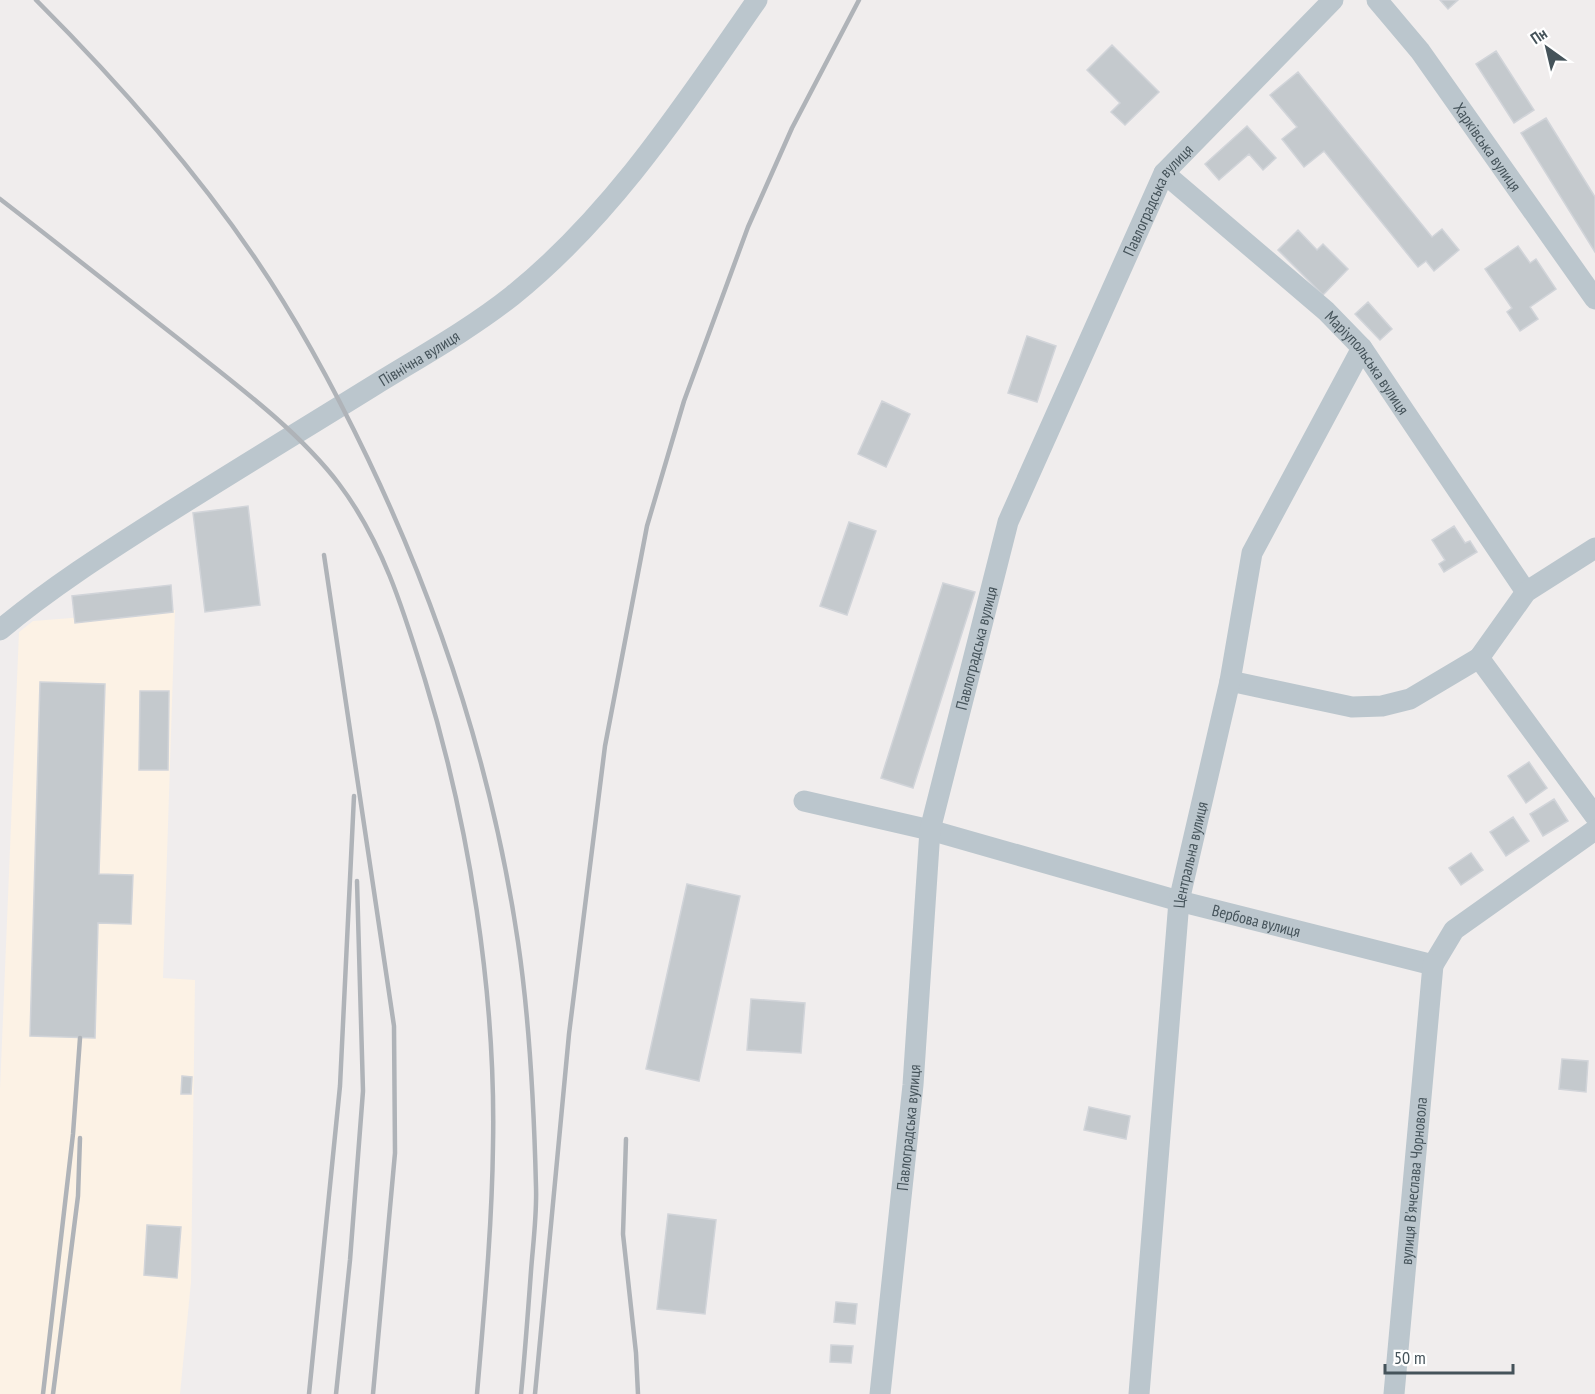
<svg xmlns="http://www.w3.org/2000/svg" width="1595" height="1394" viewBox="0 0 1595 1394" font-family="'PT Sans Narrow',sans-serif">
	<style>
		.commercial { fill: #fcf2e5 }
		.building { fill: #c4c9cd; stroke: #d1d4d9; stroke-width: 1.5 }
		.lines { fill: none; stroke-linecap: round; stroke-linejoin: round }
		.minor { stroke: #bbc6cd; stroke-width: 21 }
		.rail { stroke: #afb3b8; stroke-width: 4.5 }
		.labels { text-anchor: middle; stroke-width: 5; stroke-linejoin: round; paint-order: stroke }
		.street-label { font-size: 16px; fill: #45535a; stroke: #fff }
	</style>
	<rect width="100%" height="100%" fill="#f0eded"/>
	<!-- commercial -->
	<path class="commercial" d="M 175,610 L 163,978 L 195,980 L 191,1282 L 180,1394 L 0,1394 L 0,1090 L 19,632 L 33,621 Z"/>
	<!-- building -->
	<path class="building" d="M 1440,0 L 1458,0 L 1448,9 Z
		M 1112,45 L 1159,92 L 1125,125 L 1111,112 L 1120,103 L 1087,70 Z
		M 1496,51 L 1534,110 L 1514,123 L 1476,64 Z
		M 1298,72 L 1432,237 L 1442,229 L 1459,250 L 1434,271 L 1426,261 L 1418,267 L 1324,151 L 1304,167 L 1282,139 L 1297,127 L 1270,95 Z
		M 1546,118 L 1595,197 L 1595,252 L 1521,133 Z
		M 1247,126 L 1276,158 L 1263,170 L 1249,154 L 1219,180 L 1205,164 Z
		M 1298,230 L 1317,250 L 1323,244 L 1348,269 L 1323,295 L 1278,250 Z
		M 1518,246 L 1530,263 L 1536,259 L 1556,289 L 1530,307 L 1538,319 L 1520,331 L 1507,312 L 1512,308 L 1485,269 Z
		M 1368,302 L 1392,329 L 1380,340 L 1355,314 Z
		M 1027,336 L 1056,346 L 1037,402 L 1008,393 Z
		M 882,401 L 910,414 L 886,467 L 858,454 Z
		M 248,506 L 260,605 L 205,612 L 193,513 Z
		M 849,522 L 876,531 L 847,615 L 820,606 Z
		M 1454,526 L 1465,543 L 1470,541 L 1477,552 L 1444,572 L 1439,564 L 1445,560 L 1432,540 Z
		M 943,583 L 975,592 L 913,788 L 881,778 Z
		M 171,585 L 173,612 L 75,623 L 72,596 Z
		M 40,682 L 105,684 L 99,874 L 133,875 L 131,924 L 98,923 L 95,1038 L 30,1036 Z
		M 140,691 L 169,691 L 168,770 L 139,770 Z
		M 1529,762 L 1547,788 L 1526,803 L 1508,776 Z
		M 1554,799 L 1568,821 L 1543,836 L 1530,814 Z
		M 1513,817 L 1529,841 L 1506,856 L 1490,832 Z
		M 1471,853 L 1483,870 L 1461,885 L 1449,868 Z
		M 687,884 L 740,896 L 699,1081 L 646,1069 Z
		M 751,999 L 805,1003 L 801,1053 L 747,1050 Z
		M 1562,1059 L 1588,1061 L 1586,1092 L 1559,1089 Z
		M 182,1076 L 192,1077 L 191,1094 L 181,1094 Z
		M 1089,1107 L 1130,1116 L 1126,1139 L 1084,1130 Z
		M 668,1214 L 716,1220 L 705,1314 L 657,1309 Z
		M 147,1225 L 181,1227 L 177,1278 L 144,1275 Z
		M 836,1302 L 857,1304 L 855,1324 L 834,1322 Z
		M 831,1345 L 853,1346 L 851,1363 L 830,1362 Z"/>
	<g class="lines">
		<!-- minor -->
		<g class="minor">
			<path id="s1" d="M 1377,0 L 1420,51 L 1595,299"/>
			<path id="s2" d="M 1164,173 L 1326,311 L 1362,348 L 1526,592"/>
			<path id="s3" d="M 0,630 C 50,588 105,553 160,518 C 231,473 302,430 373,386 C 420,357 469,330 512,296 C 613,215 684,105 757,0"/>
			<path d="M 1479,658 L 1526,592 L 1595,548"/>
			<path d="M 1230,681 L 1352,707 L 1382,706 L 1410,699 L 1479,658 L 1595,816"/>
			<path id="s4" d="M 804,801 L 930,830 L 1179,901 L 1433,965 L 1454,930 L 1595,830"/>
			<path id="s5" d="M 880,1394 L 913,1085 L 930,830 L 1008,522 L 1164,173 L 1333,0"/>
			<path id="s6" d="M 1139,1394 L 1179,901 L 1230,681 L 1252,553 L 1362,348"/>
			<path id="s7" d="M 1394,1394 L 1433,965"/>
		</g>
		<!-- rail -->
		<path class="rail" d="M 36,0 C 116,80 191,164 255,258 C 298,321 335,390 368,459 C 441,612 493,773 518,942 C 530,1023 534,1105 536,1187 C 537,1215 533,1244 531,1271 C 528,1312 525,1353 521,1394
			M 0,199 C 61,246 120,293 180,340 C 234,383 298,430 339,484 C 383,542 404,612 425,680 C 469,824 496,994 493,1145 C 492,1228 484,1311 477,1394
			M 324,555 L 394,1026 L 395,1153 L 373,1394
			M 626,1139 L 623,1234 L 636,1353 L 638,1394
			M 43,1394 L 73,1134 L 80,1038
			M 53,1394 L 78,1196 L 80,1138
			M 309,1394 L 340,1086 L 354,796
			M 336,1394 L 350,1260 L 363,1091 L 357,881
			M 535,1394 L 569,1034 L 605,746 L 647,526 L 684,401 L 748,227 L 792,128 L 859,0"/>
	</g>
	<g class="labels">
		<!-- street labels -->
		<g class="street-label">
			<text dy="6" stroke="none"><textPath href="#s1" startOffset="184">Харківська вулиця</textPath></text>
			<text dy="6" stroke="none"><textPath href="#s5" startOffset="1240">Павлоградська вулиця</textPath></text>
			<text dy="6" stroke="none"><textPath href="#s3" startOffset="500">Північна вулиця</textPath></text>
			<text dy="6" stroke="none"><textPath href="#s2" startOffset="279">Маріупольська вулиця</textPath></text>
			<text dy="6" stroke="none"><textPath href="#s5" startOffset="754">Павлоградська вулиця</textPath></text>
			<text dy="6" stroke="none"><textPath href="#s6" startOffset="542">Центральна вулиця</textPath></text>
			<text dy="6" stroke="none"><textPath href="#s4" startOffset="468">Вербова вулиця</textPath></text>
			<text dy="6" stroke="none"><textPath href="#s5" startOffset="268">Павлоградська вулиця</textPath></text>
			<text dy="6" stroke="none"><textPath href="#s7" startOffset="214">вулиця В'ячеслава Чорновола</textPath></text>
		</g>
	</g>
	<!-- north arrow -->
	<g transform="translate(1547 48) rotate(326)" stroke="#ffffff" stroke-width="4.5" paint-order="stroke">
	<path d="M0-4.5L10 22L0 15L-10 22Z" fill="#45535a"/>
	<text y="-9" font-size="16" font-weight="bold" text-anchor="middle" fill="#45535a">Пн</text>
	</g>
	<!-- scale -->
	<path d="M1385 1364v9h128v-9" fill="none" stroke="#45535a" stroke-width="3"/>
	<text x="1394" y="1364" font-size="18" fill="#45535a" stroke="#ffffff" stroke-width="4.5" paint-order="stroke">50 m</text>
</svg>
